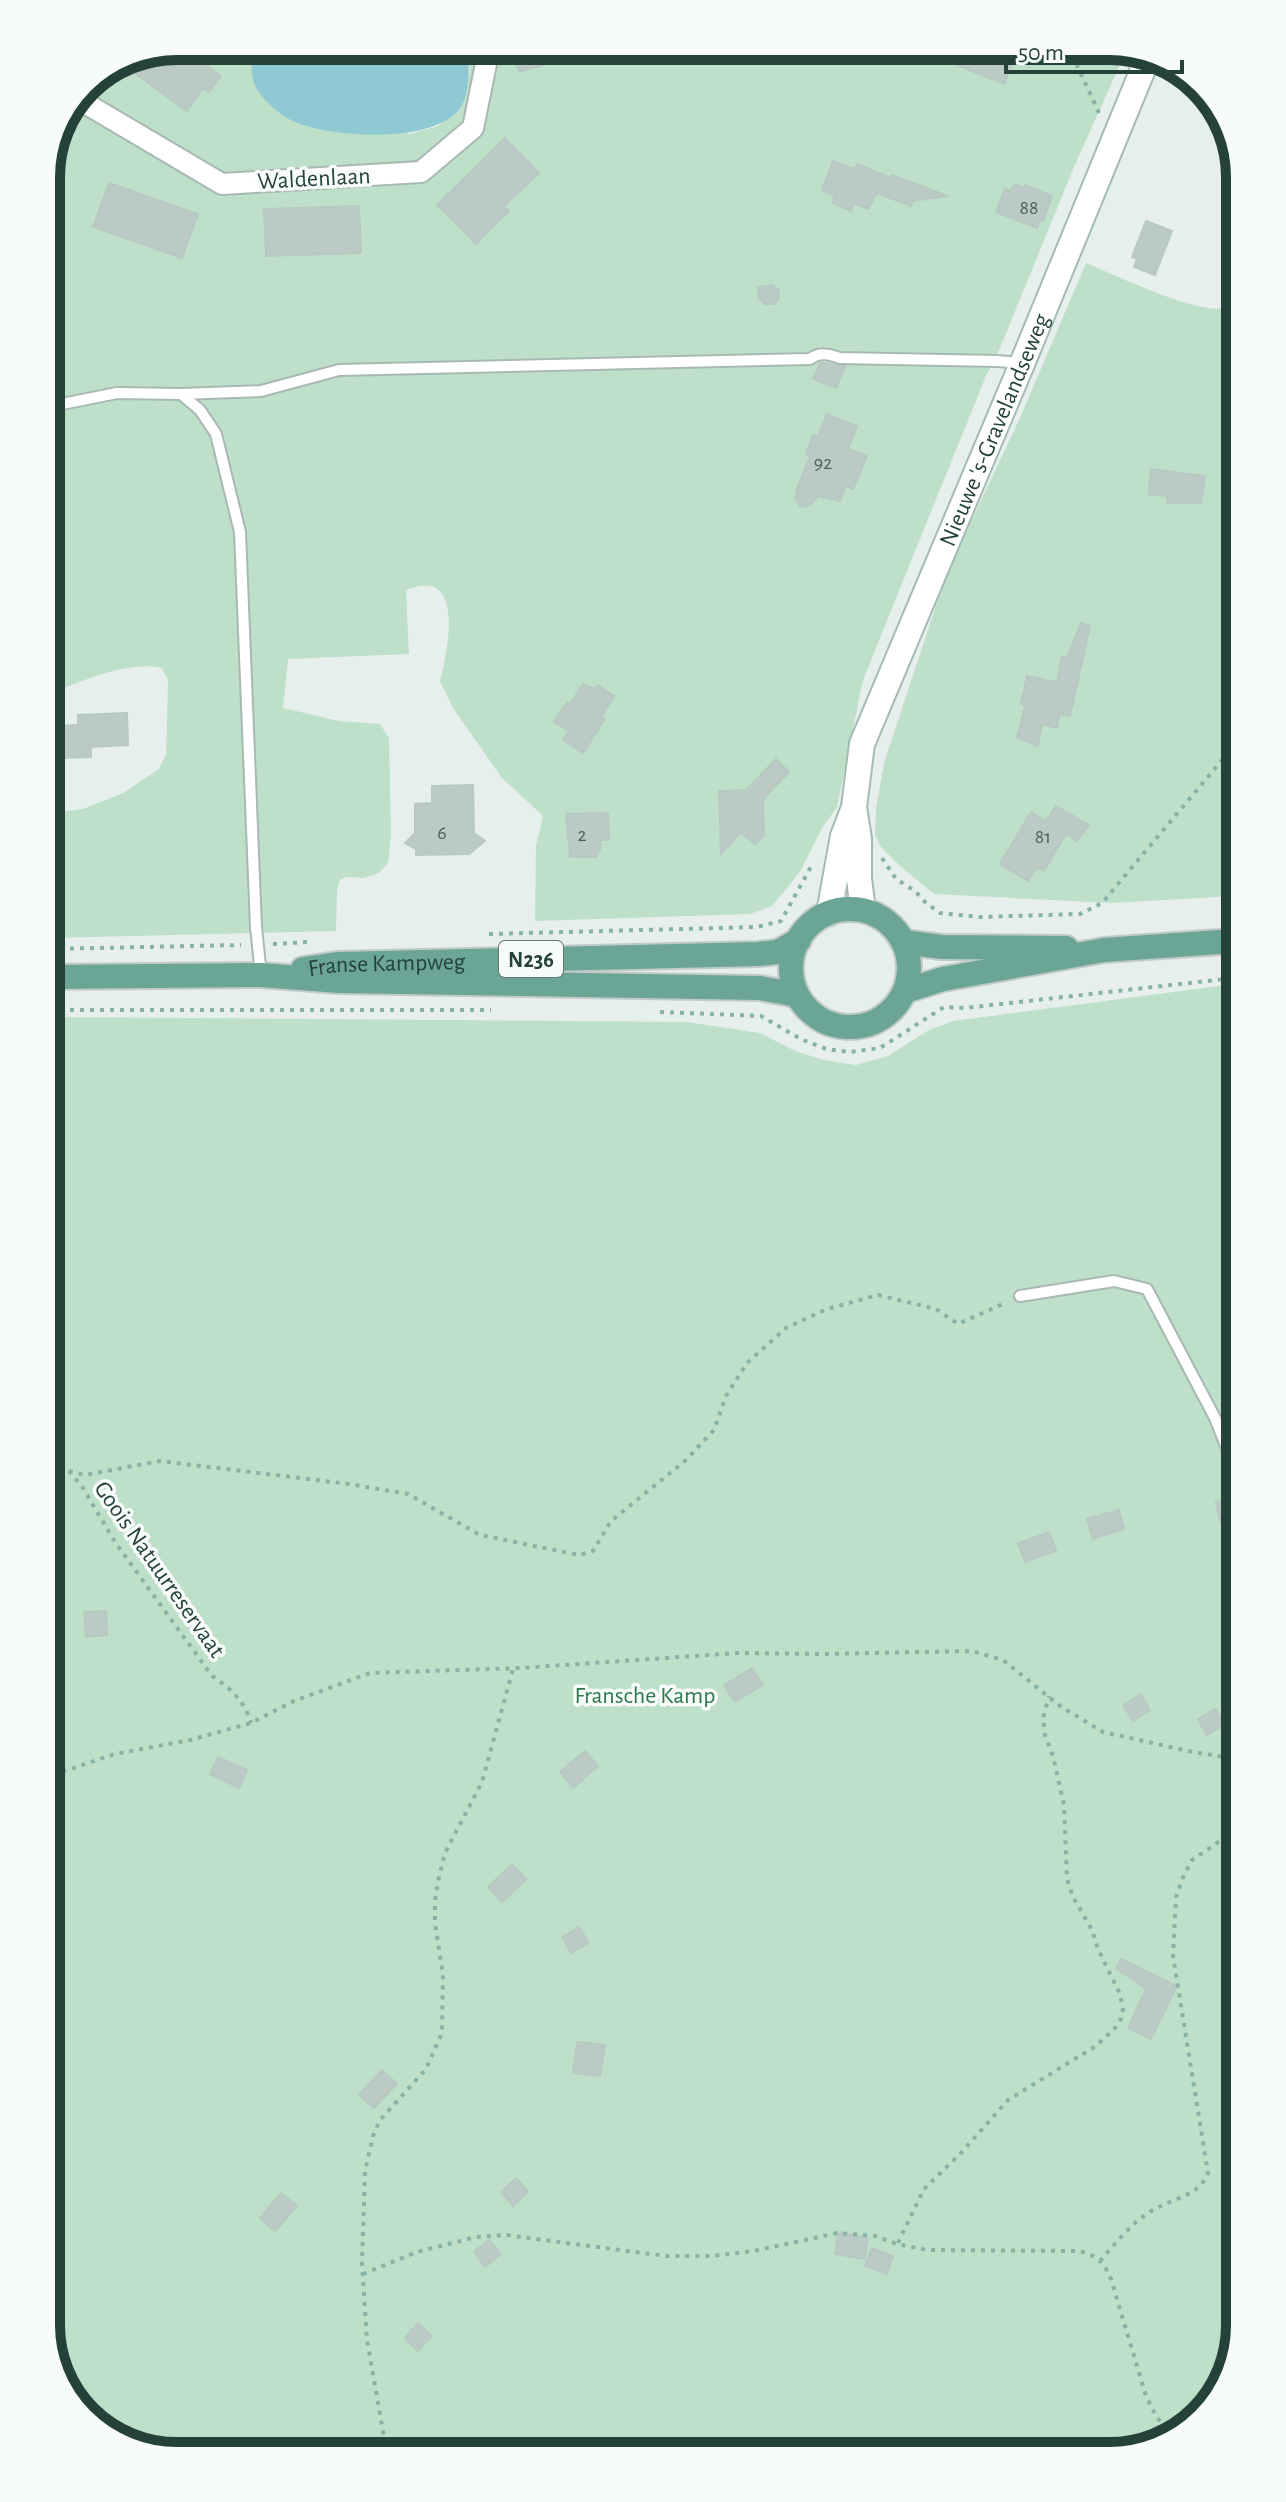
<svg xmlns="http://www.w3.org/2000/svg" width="1286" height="2502" viewBox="0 0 1286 2502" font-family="'Alegreya Sans',sans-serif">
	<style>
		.green { fill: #bfe0c8; fill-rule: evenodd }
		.water { fill: #8ec9d4 }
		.building { fill: #bbcac4; stroke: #b8c9c2; stroke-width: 2 }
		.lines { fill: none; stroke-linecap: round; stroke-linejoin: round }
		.lane-casing { stroke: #a8b8b2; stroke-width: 14 }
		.street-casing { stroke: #a8b8b2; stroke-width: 24 }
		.secondary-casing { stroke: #a4bbb3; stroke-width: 28 }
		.primary-casing { stroke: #c2cac8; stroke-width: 28 }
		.path { stroke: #86b3a5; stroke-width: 4; stroke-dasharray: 4 6; stroke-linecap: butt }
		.lane { stroke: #fff; stroke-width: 10 }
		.street { stroke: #fff; stroke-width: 20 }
		.secondary { stroke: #fff; stroke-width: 24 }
		.primary { stroke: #6aa596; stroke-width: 24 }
		.labels { text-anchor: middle; stroke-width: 7; stroke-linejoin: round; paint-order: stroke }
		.number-label { font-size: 20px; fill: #4a645c }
		.shield { fill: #f7fbf9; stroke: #637a73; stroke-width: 2 }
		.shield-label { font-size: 22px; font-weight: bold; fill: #24423a }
		.street-label { font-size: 24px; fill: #24423a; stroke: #f7fbf9 }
		.park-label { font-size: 24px; fill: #2d7a4b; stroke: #f7fbf9 }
		.rim { fill: none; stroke: #24423a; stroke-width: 10 }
	</style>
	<rect width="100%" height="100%" fill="#e6efeb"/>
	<!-- green -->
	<path class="green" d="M 177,46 L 253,46 L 253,67 L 410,134 L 438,126 L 459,110 L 470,72 L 468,46 L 512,46 L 520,72 L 537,67 L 535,61 L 548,64 L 564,59 L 561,46 L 1118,46 L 1127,49 L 1074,167 L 1000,348 L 986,376 L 863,680 L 837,807 L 822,828 L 801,870 L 788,887 L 772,906 L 750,914 L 535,921 L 536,846 L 543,816 L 502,778 L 453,708 L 440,681 C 448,650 466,565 406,590 L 409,654 L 288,659 L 283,708 L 339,721 L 380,724 L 389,738 L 391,836 L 388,863 L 379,873 L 364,878 L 347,877 L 340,880 L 337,890 L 336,931 L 50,938 L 49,808 L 60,812 L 83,809 L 123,793 L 159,769 L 166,754 L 167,721 L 168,680 L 162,668 C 128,660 80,682 49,694 L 46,169 L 85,84 ZM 505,139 L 538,173 L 504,207 L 509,211 L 476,243 L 437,205 ZM 109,183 L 198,214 L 182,258 L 94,227 ZM 359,206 L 360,252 L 264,209 Z
		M 1086,263 C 1114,274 1206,320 1231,306 L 1234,896 L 1112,903 L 934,894 L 901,867 L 881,847 L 875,835 L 876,809 L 884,763 L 947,572 L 1019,420 Z
		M 1234,984 L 1240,2326 L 1218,2398 L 1159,2446 L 169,2456 L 104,2434 L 56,2375 L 50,1017 L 687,1022 L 760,1033 L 793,1050 L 823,1060 L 856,1065 L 888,1056 L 929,1030 L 953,1021 Z"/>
	<!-- water -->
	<path class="water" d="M 253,46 L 468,46 C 469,65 471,96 458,111 C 429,144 329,138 293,121 C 279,115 259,97 254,83 C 250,73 252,57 253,46 Z"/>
	<!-- building -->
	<path class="building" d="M 177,46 L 221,76 L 209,92 L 203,88 L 187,111 L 126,67 Z
		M 512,46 L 590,46 L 590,51 L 519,72 Z
		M 965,46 L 981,46 L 993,51 L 991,55 L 1012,64 L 1004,84 L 957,65 Z
		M 505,138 L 539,173 L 504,206 L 509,211 L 476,244 L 437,205 Z
		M 833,161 L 855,169 L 857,164 L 891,178 L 892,175 L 948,196 L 913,201 L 911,206 L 877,193 L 868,209 L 854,203 L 851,211 L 832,203 L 835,196 L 822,190 Z
		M 109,183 L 198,214 L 182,258 L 93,227 Z
		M 1014,184 L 1023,188 L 1025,185 L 1052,196 L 1043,221 L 1040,220 L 1037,228 L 996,212 L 1005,189 L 1011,191 Z
		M 359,206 L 361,253 L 266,256 L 264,209 Z
		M 1146,221 L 1172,231 L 1155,275 L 1134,267 L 1137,259 L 1132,257 Z
		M 772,285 L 778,289 L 779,298 L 774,304 L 765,304 L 759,299 L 758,287 Z
		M 820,363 L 845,366 L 836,388 L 813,379 Z
		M 827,414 L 857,426 L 848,449 L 867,456 L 853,489 L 846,486 L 840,501 L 818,496 L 810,505 L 801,507 L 795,499 L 797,488 L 810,456 L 806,454 L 813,435 L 818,437 Z
		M 1151,469 L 1205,476 L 1201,503 L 1167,503 L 1167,496 L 1149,494 Z
		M 1081,623 L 1090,626 L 1070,716 L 1060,714 L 1057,728 L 1042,724 L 1038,746 L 1017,737 L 1025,705 L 1021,704 L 1027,676 L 1057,682 L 1062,657 L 1067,658 Z
		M 583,684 L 595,689 L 598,685 L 614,696 L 601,717 L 605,719 L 583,753 L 563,740 L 569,731 L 554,722 L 567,702 L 570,704 Z
		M 127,713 L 128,745 L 91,747 L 91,757 L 62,758 L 61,726 L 78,725 L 78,715 Z
		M 776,759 L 789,772 L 763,799 L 764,835 L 755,844 L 741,832 L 721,854 L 719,791 L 746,790 Z
		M 473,785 L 474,833 L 485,841 L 469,854 L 416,855 L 416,849 L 405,843 L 415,833 L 415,804 L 432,803 L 432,786 Z
		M 1056,806 L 1089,825 L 1077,841 L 1066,834 L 1044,871 L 1037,867 L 1028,881 L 1000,864 L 1031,812 L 1046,821 Z
		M 608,813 L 609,840 L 600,840 L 600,851 L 597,851 L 597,857 L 570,857 L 566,814 Z
		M 1236,1499 L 1236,1520 L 1220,1522 L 1216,1502 Z
		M 1119,1510 L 1124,1529 L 1093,1539 L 1087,1519 Z
		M 1049,1532 L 1056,1551 L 1025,1562 L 1018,1543 Z
		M 106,1611 L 107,1635 L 86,1637 L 84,1612 Z
		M 752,1668 L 763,1685 L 735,1702 L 724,1685 Z
		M 1141,1694 L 1150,1710 L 1133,1721 L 1123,1705 Z
		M 1215,1709 L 1225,1724 L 1207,1735 L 1198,1719 Z
		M 585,1751 L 598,1766 L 573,1788 L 560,1772 Z
		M 218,1757 L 247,1770 L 239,1788 L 210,1774 Z
		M 512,1864 L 526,1879 L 502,1902 L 488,1887 Z
		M 579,1927 L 589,1943 L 571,1953 L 562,1937 Z
		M 1121,1959 L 1177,1986 L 1151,2039 L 1128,2028 L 1146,1989 L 1116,1968 Z
		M 577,2042 L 605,2045 L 600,2076 L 573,2073 Z
		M 382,2070 L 397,2084 L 374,2108 L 359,2095 Z
		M 516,2178 L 528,2192 L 513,2206 L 501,2192 Z
		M 281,2193 L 297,2206 L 275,2231 L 260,2218 Z
		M 838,2233 L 868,2238 L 865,2259 L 835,2254 Z
		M 489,2240 L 501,2254 L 485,2267 L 474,2252 Z
		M 872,2248 L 893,2256 L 887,2274 L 865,2266 Z
		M 418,2323 L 432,2336 L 418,2351 L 405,2338 Z"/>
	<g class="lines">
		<!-- lane casing -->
		<g class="lane-casing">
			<path id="lane" d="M 181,394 L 200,410 L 216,434 L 240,532 L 256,927 L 261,975
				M 47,407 L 117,393 L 181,394 L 261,391 L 339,370 L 810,359 C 819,352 829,354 840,358 L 997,361 L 1020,363
				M 1020,1296 L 1114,1281 L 1147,1289 L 1215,1418 L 1236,1471"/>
		</g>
		<!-- street casing -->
		<g class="street-casing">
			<path id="street" d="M 78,99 L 222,184 L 421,172 L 473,128 L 486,64 L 479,46"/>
		</g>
		<!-- secondary casing -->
		<g class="secondary-casing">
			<g id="secondary">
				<path id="s1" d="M 863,910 L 859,879 L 859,839 L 854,807 L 862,744 L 1022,364 L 1148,57"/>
				<path d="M 829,913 L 843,836 L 853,810"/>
			</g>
		</g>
		<!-- primary casing -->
		<g class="primary-casing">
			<g id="primary">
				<circle cx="850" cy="968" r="59"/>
				<path d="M 903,942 L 942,947 L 1066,948"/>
				<path id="s2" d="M 303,969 L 337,964 L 758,954 L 778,952 L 799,940"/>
				<path d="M 50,977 L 261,975 L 339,981 L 760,988 L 797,995"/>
				<path d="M 905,991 L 943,979 L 1104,950 L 1234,941"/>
			</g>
		</g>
		<!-- path -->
		<path class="path" d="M 1068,46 L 1099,113
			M 882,858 L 896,879 L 915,891 L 926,903 L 940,913 L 979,917 L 1080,914 L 1102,903 L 1233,747
			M 489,934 L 757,927 L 781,921 L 813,863
			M 273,944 L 308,942
			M 50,949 L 241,945
			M 50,1010 L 491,1010
			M 660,1012 L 761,1016 L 801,1039 L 826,1049 L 850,1052 L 880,1048 L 944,1007 L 965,1008 L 1234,978
			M 52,1460 L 69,1471 L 85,1475 L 160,1461 L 349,1484 L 408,1494 L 480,1535 L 579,1555 L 593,1551 L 611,1521 L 685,1461 L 714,1430 L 726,1396 L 747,1363 L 786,1328 L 827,1309 L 878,1295 L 936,1309 L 958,1324 L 1005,1303
			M 69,1471 L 83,1488 L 115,1542 L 212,1676 C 230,1688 245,1701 251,1723
			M 53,1775 L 115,1754 L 190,1740 L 251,1723 L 294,1701 L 370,1673 L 521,1668 L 737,1653 L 822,1654 L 972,1651 L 1003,1660 L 1060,1706 L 1103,1732 L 1193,1752 L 1237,1759
			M 898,2243 L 924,2189 L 961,2153 L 1008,2100 L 1096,2046 L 1116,2027 L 1121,2019 L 1123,2009 L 1120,1994 L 1098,1949 L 1092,1930 L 1073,1897 L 1067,1879 L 1064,1805 L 1053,1756 L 1045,1735 L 1043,1718 L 1049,1696
			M 1100,2261 C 1117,2242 1134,2219 1157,2208 C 1175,2198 1200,2195 1208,2173 L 1173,1956 L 1176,1897 L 1184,1875 L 1192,1860 L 1220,1841 L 1238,1804
			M 363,2274 L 417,2252 L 476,2237 L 506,2235 L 666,2256 L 712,2256 L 754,2251 L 837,2233 L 875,2236 L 897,2244 L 927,2250 L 1080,2251 C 1097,2256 1104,2262 1111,2279 L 1146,2396 L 1157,2418 L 1169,2429 L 1176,2432
			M 387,2454 L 367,2340 L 362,2263 L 365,2171 L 373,2136 L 380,2120 L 426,2069 L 442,2033 L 443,1975 L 435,1923 L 435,1900 L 439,1877 L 445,1853 L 482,1782 L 513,1669"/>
		<!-- lane -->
		<use href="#lane" class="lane"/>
		<!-- street -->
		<use href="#street" class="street"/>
		<!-- secondary -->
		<use href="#secondary" class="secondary"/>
		<!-- primary -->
		<use href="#primary" class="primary"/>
	</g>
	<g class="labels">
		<!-- number labels -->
		<g class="number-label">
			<text x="1029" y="214">88</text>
			<text x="823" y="469">92</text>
			<text x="442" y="839">6</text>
			<text x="582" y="841">2</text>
			<text x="1043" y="843">81</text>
		</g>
		<!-- shield labels -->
		<rect class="shield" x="499" y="941" width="64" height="36" rx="6"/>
		<g class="shield-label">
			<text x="531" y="967">N236</text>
		</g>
		<!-- street labels -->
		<g class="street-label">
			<text transform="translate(314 178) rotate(-3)" y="8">Waldenlaan</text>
			<text dy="8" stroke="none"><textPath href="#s1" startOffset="508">Nieuwe 's-Gravelandseweg</textPath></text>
			<text dy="8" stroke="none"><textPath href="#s2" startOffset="84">Franse Kampweg</textPath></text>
			<text transform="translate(160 1569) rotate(55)" y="8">Goois Natuurreservaat</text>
		</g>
		<!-- park labels -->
		<g class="park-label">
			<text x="645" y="1703">Fransche Kamp</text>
		</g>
	</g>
	<!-- crop -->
	<path d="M0 0H1286V2502H0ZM177 60H1109A117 117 0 0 1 1226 177V2325A117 117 0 0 1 1109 2442H177A117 117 0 0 1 60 2325V177A117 117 0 0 1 177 60Z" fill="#f7fbf9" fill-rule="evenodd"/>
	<path class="rim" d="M177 60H1109A117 117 0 0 1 1226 177V2325A117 117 0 0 1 1109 2442H177A117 117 0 0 1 60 2325V177A117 117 0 0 1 177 60Z"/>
	<!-- scale -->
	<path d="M1006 60v12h176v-12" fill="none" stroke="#24423a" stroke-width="4"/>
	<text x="1018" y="60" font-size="24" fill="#24423a" stroke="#f7fbf9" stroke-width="6" paint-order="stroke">50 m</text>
</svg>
